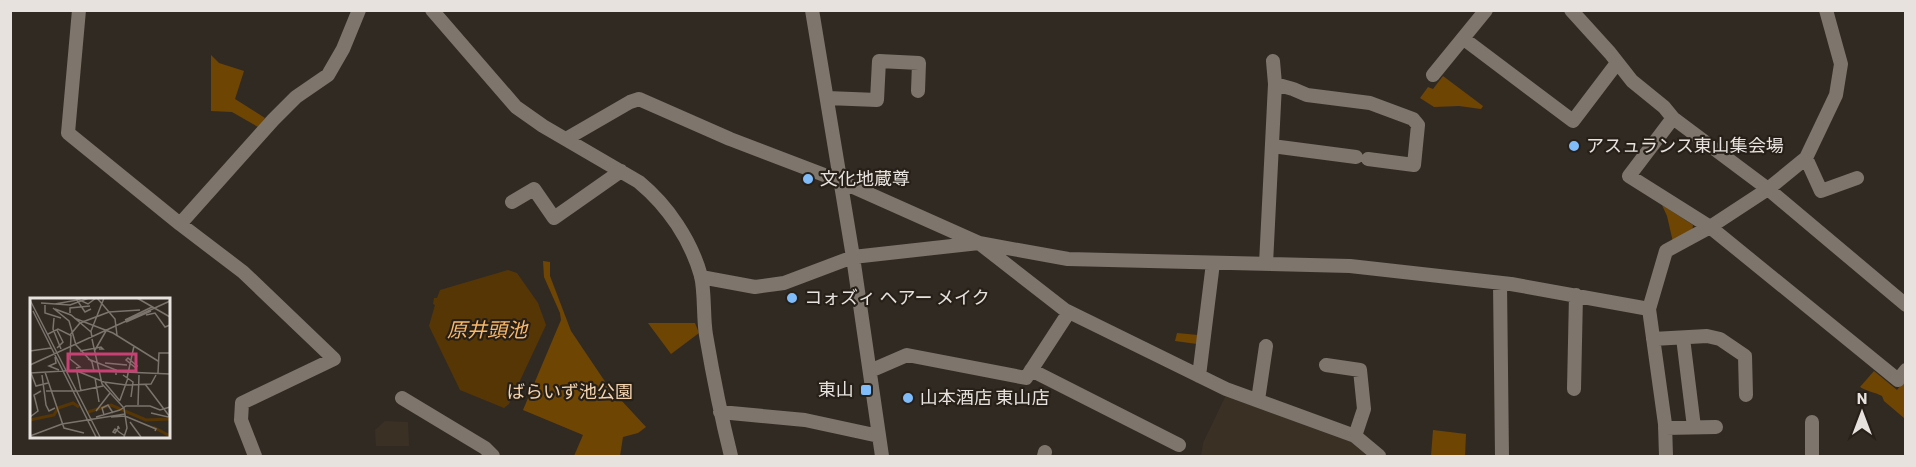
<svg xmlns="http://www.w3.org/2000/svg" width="1916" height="467" viewBox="0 0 1916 467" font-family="Barlow,'Noto Sans JP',sans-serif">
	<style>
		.built { fill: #3b3024 }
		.green { fill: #6f4504 }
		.water { fill: #573606 }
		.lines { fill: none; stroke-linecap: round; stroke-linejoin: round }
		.minor { stroke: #7e766d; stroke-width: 14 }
		.poi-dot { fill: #81bcfa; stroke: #272019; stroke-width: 2 }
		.labels { text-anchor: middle; stroke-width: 4.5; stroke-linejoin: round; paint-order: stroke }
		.poi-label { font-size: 18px; fill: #e7e2dd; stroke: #272019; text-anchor: start }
		.park-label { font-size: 18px; fill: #f4d3ad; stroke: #272019 }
		.water-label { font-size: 20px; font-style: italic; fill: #f9b767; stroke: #272019 }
		.inset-river { fill: none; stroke: #573606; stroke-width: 3 }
		.inset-road { fill: none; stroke: #7a746d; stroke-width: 1.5 }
		.view { fill: #c94075; fill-opacity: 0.15; stroke: #c94075; stroke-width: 3 }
		.inset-edge { fill: none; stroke: #e7e2dd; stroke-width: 3 }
	</style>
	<rect width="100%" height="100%" fill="#312a23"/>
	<!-- built -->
	<path class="built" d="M 1227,393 L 1353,440 L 1371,456 L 1201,456 L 1203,443 Z
		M 385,421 L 408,422 L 409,446 L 376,446 L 375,430 Z"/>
	<!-- green -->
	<path class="green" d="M 211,55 L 219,63 L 244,71 L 235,99 L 265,118 L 258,127 L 232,112 L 211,111 Z
		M 1443,76 L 1483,106 L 1481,109 L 1459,106 L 1434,107 L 1420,98 L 1428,87 L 1433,89 Z
		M 1662,205 L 1693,225 L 1692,232 L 1673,242 L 1667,216 Z
		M 543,261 L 550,262 L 550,276 L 571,331 L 608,386 L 646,427 L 638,433 L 623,437 L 620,456 L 590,455 L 589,456 L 574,456 L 583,435 L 523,410 L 561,320 L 560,313 L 544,277 Z
		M 648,323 L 695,323 L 699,333 L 671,354 Z
		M 1177,333 L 1198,335 L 1197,344 L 1175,341 Z
		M 1874,371 L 1897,390 L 1905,380 L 1904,418 L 1884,401 L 1882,396 C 1874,392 1869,392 1860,387 Z
		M 1433,430 L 1466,434 L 1465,456 L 1431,456 Z"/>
	<!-- water -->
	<path class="water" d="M 508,270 L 517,273 L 538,303 L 546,325 L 509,404 L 504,408 L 460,390 L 429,326 L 435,305 L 433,304 L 434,298 L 437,298 L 440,290 Z"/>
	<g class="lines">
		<!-- minor -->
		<path class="minor" d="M 79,10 L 68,133 L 180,224 L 243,272 L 334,359 L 242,403 L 241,420 L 255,456
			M 432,10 L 516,107 L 543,126 L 639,182 C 668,206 691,240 701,276 C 705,292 703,317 706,335 C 713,376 721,416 731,456
			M 812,10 L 853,257 L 882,456
			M 1571,10 L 1610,53 L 1632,81 L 1664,107 L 1673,118
			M 1464,39 L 1573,121 L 1617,63
			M 1433,75 L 1486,10
			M 1275,84 L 1293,89 L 1307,95 L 1370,103 L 1413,119 L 1418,125 L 1414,165 L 1368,159
			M 827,98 L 877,100 L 879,61 L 919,63 L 918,91
			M 566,139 L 630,102 L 639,99 L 730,139 L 840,181 L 979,243 L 1065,310 L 1226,389 L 1355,436 L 1379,456
			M 1272,146 L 1356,157
			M 1806,158 L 1821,191 L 1857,178
			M 512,202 L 534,189 L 554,218 L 621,171
			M 180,224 L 273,120 L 296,97 L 328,75 L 343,49 L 359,10
			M 1266,264 L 1275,84 L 1273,61
			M 701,277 L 755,287 L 784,283 L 853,257 L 979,243 L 1068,259 L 1350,266 L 1511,284 L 1649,309
			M 1500,283 L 1502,456
			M 1906,305 L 1768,189 L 1673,118 L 1629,176 L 1710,227 L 1898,380 L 1906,370
			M 1683,338 L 1694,427
			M 1653,339 L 1707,336 L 1720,339 L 1745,356 L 1746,395
			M 1326,365 L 1360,370 L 1364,409 L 1355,436
			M 1031,370 L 1179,445
			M 870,371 L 907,355 L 1026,378 L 1069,312
			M 1199,376 L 1213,263
			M 1574,389 L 1576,295
			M 402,398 L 485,448 L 493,456
			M 1258,400 L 1266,346
			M 720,412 L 805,420 L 879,436
			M 1812,422 L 1812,456
			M 1665,428 L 1716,427
			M 1044,456 L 1045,452
			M 1666,456 L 1665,424 L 1649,309 L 1666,251 L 1710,227 L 1768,189 L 1806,158 L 1836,95 L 1841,64 L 1826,10"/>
	</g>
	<!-- markers -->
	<g class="poi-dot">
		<circle cx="1574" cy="146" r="6"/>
		<circle cx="808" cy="179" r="6"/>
		<circle cx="792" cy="298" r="6"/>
		<rect x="860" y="384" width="12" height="12" rx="3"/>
		<circle cx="908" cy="398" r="6"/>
	</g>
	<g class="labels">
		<!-- poi labels -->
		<g class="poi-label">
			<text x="1586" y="152">アスュランス東山集会場</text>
			<text x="820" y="185">文化地蔵尊</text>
			<text x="804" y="304">コォズィ ヘアー メイク</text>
			<text x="854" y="396" text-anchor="end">東山</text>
			<text x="920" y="404">山本酒店 東山店</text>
		</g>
		<!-- park labels -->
		<g class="park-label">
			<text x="570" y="398">ばらいず池公園</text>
		</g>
		<!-- water labels -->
		<g class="water-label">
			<text x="487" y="337">原井頭池</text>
		</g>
	</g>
	<!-- overview -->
	<g transform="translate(30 298)">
		<rect width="140" height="140" fill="#312a23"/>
		<path class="inset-river" d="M 58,114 L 81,107 L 116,122 L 140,121M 0,122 L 24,117 L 28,110 L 43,105 L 49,109M 123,129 L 140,138"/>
		<path class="inset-road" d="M 45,0 L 58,6 L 66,0M 67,0 L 79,14 L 110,12M 107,0 L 140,19M 0,2 L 70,139M 11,5 L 40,7 L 59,0M 25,6 L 47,2 L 55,14 L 61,11M 15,7 L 15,15 L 31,20M 23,10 L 39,23 L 46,47 L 62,64 L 64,73M 25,11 L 41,17 L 61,34M 3,13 L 66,139M 40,15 L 40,10 L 60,8M 116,17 L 125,15 L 135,29 L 140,27M 24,20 L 23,31 L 31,51M 44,20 L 83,35 L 128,63M 95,22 L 122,9M 96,24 L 121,13M 18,36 L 28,31 L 40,37 L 50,25 L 79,14 L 85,21 L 87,37M 41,37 L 40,61 L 50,69 L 46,70M 62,40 L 61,33 L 74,0M 62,41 L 72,86 L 94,110 L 97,130 L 94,139M 27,50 L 33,44 L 27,32M 65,52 L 76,33M 0,53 L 21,50M 50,53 L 71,49 L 73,51 L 69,51M 25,59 L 26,65 L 19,68 L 29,72M 98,60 L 107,68 L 106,70 L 96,62 ZM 58,61 L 86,72 L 86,77M 75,65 L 97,67M 0,67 L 140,3M 47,73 L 74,84 L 96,87 L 121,86 L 126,77M 15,74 L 34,130 L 54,135M 47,74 L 51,93M 0,75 L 50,72 L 140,76M 1,75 L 6,88 L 18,85M 128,75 L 129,55 L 140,55M 12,77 L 16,107 L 19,113 L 25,110M 93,77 L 103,84 L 101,99M 65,80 L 69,104M 97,80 L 104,48M 75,85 L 90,103M 115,86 L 140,119M 16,93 L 49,93 L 73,88M 90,102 L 98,80M 108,107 L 109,77M 90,112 L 96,108 L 120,108 L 130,112 L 140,109M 66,113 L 80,95M 121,115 L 138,119 L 140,116M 74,117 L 72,110 L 78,107 L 83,115M 0,119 L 8,113 L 4,97 L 11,93M 66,119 L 90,112M 81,119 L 95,118 L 126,131 L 125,133M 100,124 L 111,139M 88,130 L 88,128 L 89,130 L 88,130 L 87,132 L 85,135 L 83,134 L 85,131 L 87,132 L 89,134 L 95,138M 0,138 L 32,126 L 95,116"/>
		<path class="view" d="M 38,56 L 106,56 L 106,73 L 38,73 Z"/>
		<rect width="140" height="140" class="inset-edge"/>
	</g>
	<!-- border -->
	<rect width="1916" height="467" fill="none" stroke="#e7e2dd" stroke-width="24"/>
	<!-- north arrow -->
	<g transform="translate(1862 413)" stroke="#272019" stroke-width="4.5" paint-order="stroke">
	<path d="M0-4.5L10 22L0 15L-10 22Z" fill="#e7e2dd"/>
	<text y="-9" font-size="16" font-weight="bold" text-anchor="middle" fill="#e7e2dd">N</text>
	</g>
</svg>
